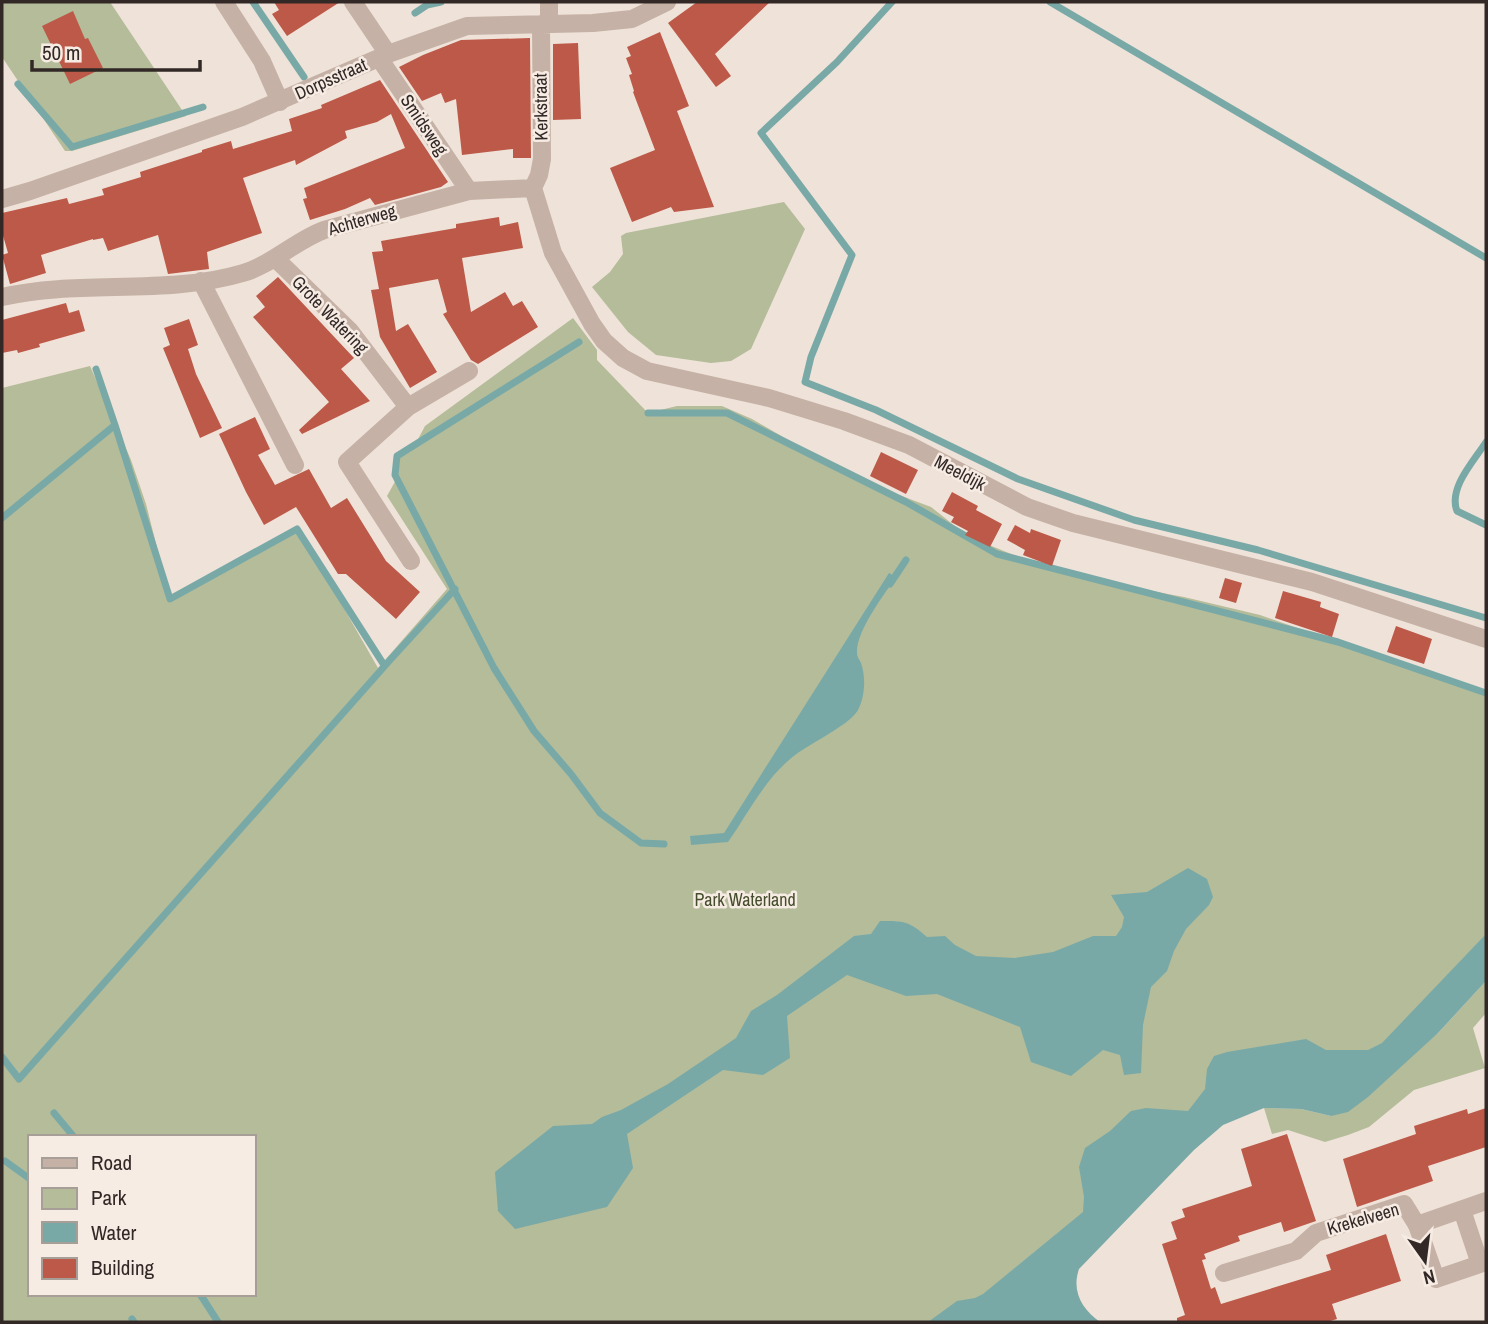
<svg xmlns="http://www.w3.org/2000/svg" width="1488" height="1324" viewBox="0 0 1488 1324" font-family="'Archivo Narrow',sans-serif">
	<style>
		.green { fill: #b4bc9a; fill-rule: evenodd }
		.water { fill: #79a9a7 }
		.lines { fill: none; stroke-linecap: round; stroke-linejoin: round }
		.stream { stroke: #79a9a7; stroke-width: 7 }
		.building { fill: #bd5948 }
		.pedestrian { stroke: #c5b1a5; stroke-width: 18 }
		.minor { stroke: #c5b1a5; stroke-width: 18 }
		.labels { text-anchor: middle; stroke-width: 5; stroke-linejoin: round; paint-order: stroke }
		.street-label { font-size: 18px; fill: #322826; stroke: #f7ece4 }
		.park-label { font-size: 18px; fill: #454e2c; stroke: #f7ece4 }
	</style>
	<rect width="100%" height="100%" fill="#efe2d8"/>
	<!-- green -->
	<path class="green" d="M 2,2 L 110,2 L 186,116 L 72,151 L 65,151 L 2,57 Z
		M 784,202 L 805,229 L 751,349 L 731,361 L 711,363 L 656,355 L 628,332 L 592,287 L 610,272 L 623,254 L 621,236 L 626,233 Z
		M 573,318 L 597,350 L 597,360 L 648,413 L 677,406 L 722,406 L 752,419 L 854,478 L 931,507 L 955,526 L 989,545 L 1026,560 L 1104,582 L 1184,597 L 1260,615 L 1486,693 L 1486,952 L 1370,1071 L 1276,1081 L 1123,1182 L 992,1322 L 2,1322 L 2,388 L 90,366 L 131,460 L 146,504 L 170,599 L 293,528 L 302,535 L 378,668 L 447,589 L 387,496 L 397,478 L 395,475 L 397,456 L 415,445 L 425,426 ZM 30,1137 L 254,1137 L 254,1294 L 30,1294 Z
		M 1486,981 L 1486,1013 L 1473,1028 L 1485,1068 L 1414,1090 L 1369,1127 L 1348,1135 L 1325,1142 L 1288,1130 L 1272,1134 L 1264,1108 L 1301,1109 L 1331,1116 L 1438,1033 Z"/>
	<!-- water -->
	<path class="water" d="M 889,573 L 896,577 C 884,595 856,631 857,653 C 857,657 859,659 861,663 C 866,677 865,697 858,710 C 848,727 805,745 789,760 C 764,781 747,815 728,842 L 691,845 L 690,836 L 724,833 Z
		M 1188,868 L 1207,879 L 1213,897 L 1209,905 L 1186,929 L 1174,951 L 1167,971 L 1151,987 L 1143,1025 L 1141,1073 L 1124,1075 L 1120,1055 L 1103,1050 L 1071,1076 L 1031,1062 L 1020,1027 L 937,994 L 906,996 L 847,975 L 787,1016 L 790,1058 L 763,1075 L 723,1070 L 627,1134 L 633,1168 L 607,1207 L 515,1229 L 498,1211 L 495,1172 L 553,1126 L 592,1124 L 602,1117 L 621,1110 L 668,1084 L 736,1038 L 751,1011 L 777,995 L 854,936 L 871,934 L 880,921 C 904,921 909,921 927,937 L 945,936 L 955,945 L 976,956 L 1015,958 L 1053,952 L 1093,936 L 1116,936 L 1122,927 L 1124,917 L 1111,895 L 1147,892 Z
		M 1486,934 L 1486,981 L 1438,1033 L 1368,1097 L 1348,1112 L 1331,1116 L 1301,1109 L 1264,1108 L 1223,1125 L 1194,1150 L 1079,1269 C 1071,1292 1083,1310 1100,1322 L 928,1322 L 957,1301 L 975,1298 L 983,1294 L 1083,1212 L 1084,1197 L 1079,1167 L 1085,1148 L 1110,1131 L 1131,1111 L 1146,1108 L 1188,1111 L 1205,1089 L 1207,1069 L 1214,1056 L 1227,1052 L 1306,1039 L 1326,1050 L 1368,1050 L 1382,1043 Z"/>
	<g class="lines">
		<!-- stream -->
		<path class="stream" d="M 253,2 L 304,77
			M 892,2 L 837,62 L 761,133 L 852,255 L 811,357 L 805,382 L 876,410 L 1018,479 L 1134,520 L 1258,550 L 1486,618
			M 1050,2 L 1486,258
			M 415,13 L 427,5 L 441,2
			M 18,84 L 72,147 L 203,107
			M 579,342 L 397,456 L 395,475 L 494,668 L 534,731 L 571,774 L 600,813 L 641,843 L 664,844
			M 96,369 L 115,425
			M 648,413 L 727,413 L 906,502 L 997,554 L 1338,642 L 1486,693
			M 1486,442 C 1474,461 1448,488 1457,511 L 1486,525
			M 2,518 L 115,425 L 170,599 L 297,529 L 384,665
			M 890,584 L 906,560
			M 2,1057 L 19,1079 L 390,660 L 455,589
			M 54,1113 L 74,1137
			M 5,1161 L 30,1179
			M 200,1294 L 218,1322
			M 132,1319 L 134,1322"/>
	</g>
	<!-- building -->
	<path class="building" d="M 274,2 L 340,2 L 287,36 L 272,14 L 279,10 Z
		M 697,2 L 770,2 L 715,54 L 731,76 L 716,87 L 668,23 Z
		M 73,11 L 85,39 L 88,38 L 103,68 L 70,84 L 42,26 Z
		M 660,32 L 689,106 L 677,111 L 714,207 L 674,212 L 671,207 L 632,222 L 610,168 L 655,150 L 633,92 L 634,91 L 629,75 L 632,74 L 626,58 L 631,56 L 627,47 Z
		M 530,38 L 531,158 L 513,158 L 513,149 L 462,155 L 456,99 L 445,103 L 441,93 L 422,101 L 399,67 L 423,55 L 461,40 Z
		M 578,43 L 581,119 L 553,120 L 553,44 Z
		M 380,80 L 448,182 L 441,187 L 375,205 L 370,198 L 345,209 L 310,220 L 303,199 L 307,198 L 304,188 L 405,148 L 391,114 L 377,122 L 345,131 L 347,138 L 296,165 L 295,160 L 243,178 L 262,233 L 207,252 L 209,269 L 168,274 L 158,235 L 108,251 L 103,238 L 93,240 L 93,239 L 41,255 L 46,273 L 10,284 L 2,255 L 8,253 L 2,232 L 2,213 L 67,198 L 69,204 L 104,195 L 102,189 L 141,177 L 140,172 L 202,152 L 202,150 L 231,141 L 233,149 L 292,131 L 289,119 L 322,108 L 321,105 Z
		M 499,217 L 500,226 L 518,222 L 523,248 L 462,258 L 471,312 L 505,292 L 513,306 L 522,301 L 538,327 L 478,364 L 471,360 L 443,314 L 447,312 L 438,279 L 389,288 L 396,331 L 408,324 L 437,372 L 410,388 L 380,337 L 371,290 L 379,289 L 372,252 L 383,251 L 381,241 L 456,228 L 456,224 Z
		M 278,277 L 354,358 L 341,369 L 370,401 L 302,434 L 299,430 L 329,402 L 253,317 L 265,307 L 256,296 Z
		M 66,303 L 69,313 L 79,310 L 85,331 L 39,344 L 40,347 L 18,353 L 17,350 L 2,353 L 2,320 Z
		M 189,319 L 198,345 L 188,349 L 196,374 L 222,428 L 200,438 L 163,348 L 170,345 L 164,328 Z
		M 255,417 L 270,449 L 258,455 L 275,485 L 309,469 L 331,508 L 347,498 L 386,561 L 420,592 L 396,619 L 346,574 L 338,574 L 296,507 L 264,525 L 246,492 L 219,434 Z
		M 881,452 L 918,470 L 906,494 L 870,476 Z
		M 952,492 L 978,506 L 976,510 L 1002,524 L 990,547 L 965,535 L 968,531 L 951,522 L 954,517 L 942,511 Z
		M 1015,525 L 1030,533 L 1031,529 L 1061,540 L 1052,566 L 1023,555 L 1025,550 L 1007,540 Z
		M 1225,578 L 1242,583 L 1236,603 L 1219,598 Z
		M 1283,591 L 1321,602 L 1320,607 L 1339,614 L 1332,637 L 1275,618 Z
		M 1396,626 L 1432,639 L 1424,664 L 1387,652 Z
		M 1486,1108 L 1486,1147 L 1428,1166 L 1433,1181 L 1357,1207 L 1343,1159 L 1416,1134 L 1414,1126 L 1467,1109 L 1468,1114 Z
		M 1287,1134 L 1316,1221 L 1284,1232 L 1281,1222 L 1238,1236 L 1240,1241 L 1204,1254 L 1206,1259 L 1202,1260 L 1211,1289 L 1215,1287 L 1221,1304 L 1331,1270 L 1326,1255 L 1386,1234 L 1401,1281 L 1332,1304 L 1337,1319 L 1327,1322 L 1177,1322 L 1177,1318 L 1185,1315 L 1162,1244 L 1177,1239 L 1171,1222 L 1185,1217 L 1182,1209 L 1252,1186 L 1241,1149 Z"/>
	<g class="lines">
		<!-- pedestrian -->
		<path class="pedestrian" d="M 1224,1273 L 1296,1251 L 1316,1233 L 1404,1204 L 1417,1225"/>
		<!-- minor -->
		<path class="minor" d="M 224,2 L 262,61 L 280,102
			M 353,2 L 388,54
			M 549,24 L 549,2
			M 379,58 L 469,191
			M 533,188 L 553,253 L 592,324 L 604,341 L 623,358 L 647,371 L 769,398 L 844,421 L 909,445 L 1027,507 L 1073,523 L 1312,582 L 1486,639
			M 533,188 L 539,175 L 542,159 L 541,24
			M 2,199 L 30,191 L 242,117 L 388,54 L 467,26 L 593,23 L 632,19 L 667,2
			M 275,258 L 350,331 L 408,407 L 347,462 L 411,561
			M 201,281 L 295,465
			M 2,297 C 80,279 166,296 243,273 C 273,264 295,241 324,230 L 469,191 L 533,188
			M 408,407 L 469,371
			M 1462,1210 L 1480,1264 L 1436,1279 L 1417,1225 L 1486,1201"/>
	</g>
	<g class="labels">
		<!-- street labels -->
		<g class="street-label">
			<text transform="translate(331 79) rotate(-24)" y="6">Dorpsstraat</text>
			<text transform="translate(541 107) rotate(-91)" y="6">Kerkstraat</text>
			<text transform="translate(424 125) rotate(56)" y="6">Smidsweg</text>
			<text transform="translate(362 220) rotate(-16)" y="6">Achterweg</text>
			<text transform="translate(330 315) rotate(46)" y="6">Grote Watering</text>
			<text transform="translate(960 473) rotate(28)" y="6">Meeldijk</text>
			<text transform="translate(1363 1219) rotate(-16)" y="6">Krekelveen</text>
		</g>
		<!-- park labels -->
		<g class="park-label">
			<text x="745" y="906">Park Waterland</text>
		</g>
	</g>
	<!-- border -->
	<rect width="1488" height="1324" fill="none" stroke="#322826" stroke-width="7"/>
	<!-- legend -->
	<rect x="28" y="1135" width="228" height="161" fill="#f7ece4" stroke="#a89e98" stroke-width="2"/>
	<rect x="42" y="1158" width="35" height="10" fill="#c5b1a5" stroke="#a89e98" stroke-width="2"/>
	<text x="91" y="1170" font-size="21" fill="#322826">Road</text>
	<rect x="42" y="1188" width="35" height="21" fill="#b4bc9a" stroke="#a89e98" stroke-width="2"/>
	<text x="91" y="1205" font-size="21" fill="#322826">Park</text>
	<rect x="42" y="1222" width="35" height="21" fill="#79a9a7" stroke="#a89e98" stroke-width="2"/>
	<text x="91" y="1240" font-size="21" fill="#322826">Water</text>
	<rect x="42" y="1258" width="35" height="21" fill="#bd5948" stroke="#a89e98" stroke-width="2"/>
	<text x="91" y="1275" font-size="21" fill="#322826">Building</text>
	<!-- north arrow -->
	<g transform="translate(1425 1261) rotate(166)" stroke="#f7ece4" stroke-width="5" paint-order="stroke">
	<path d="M0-5L12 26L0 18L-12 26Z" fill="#322826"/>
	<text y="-10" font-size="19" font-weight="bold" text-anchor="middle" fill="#322826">N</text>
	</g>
	<!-- scale -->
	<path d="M32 60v10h168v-10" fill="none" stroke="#322826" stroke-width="3.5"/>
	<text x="42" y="60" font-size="21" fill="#322826" stroke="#f7ece4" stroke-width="5" paint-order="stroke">50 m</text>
</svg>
